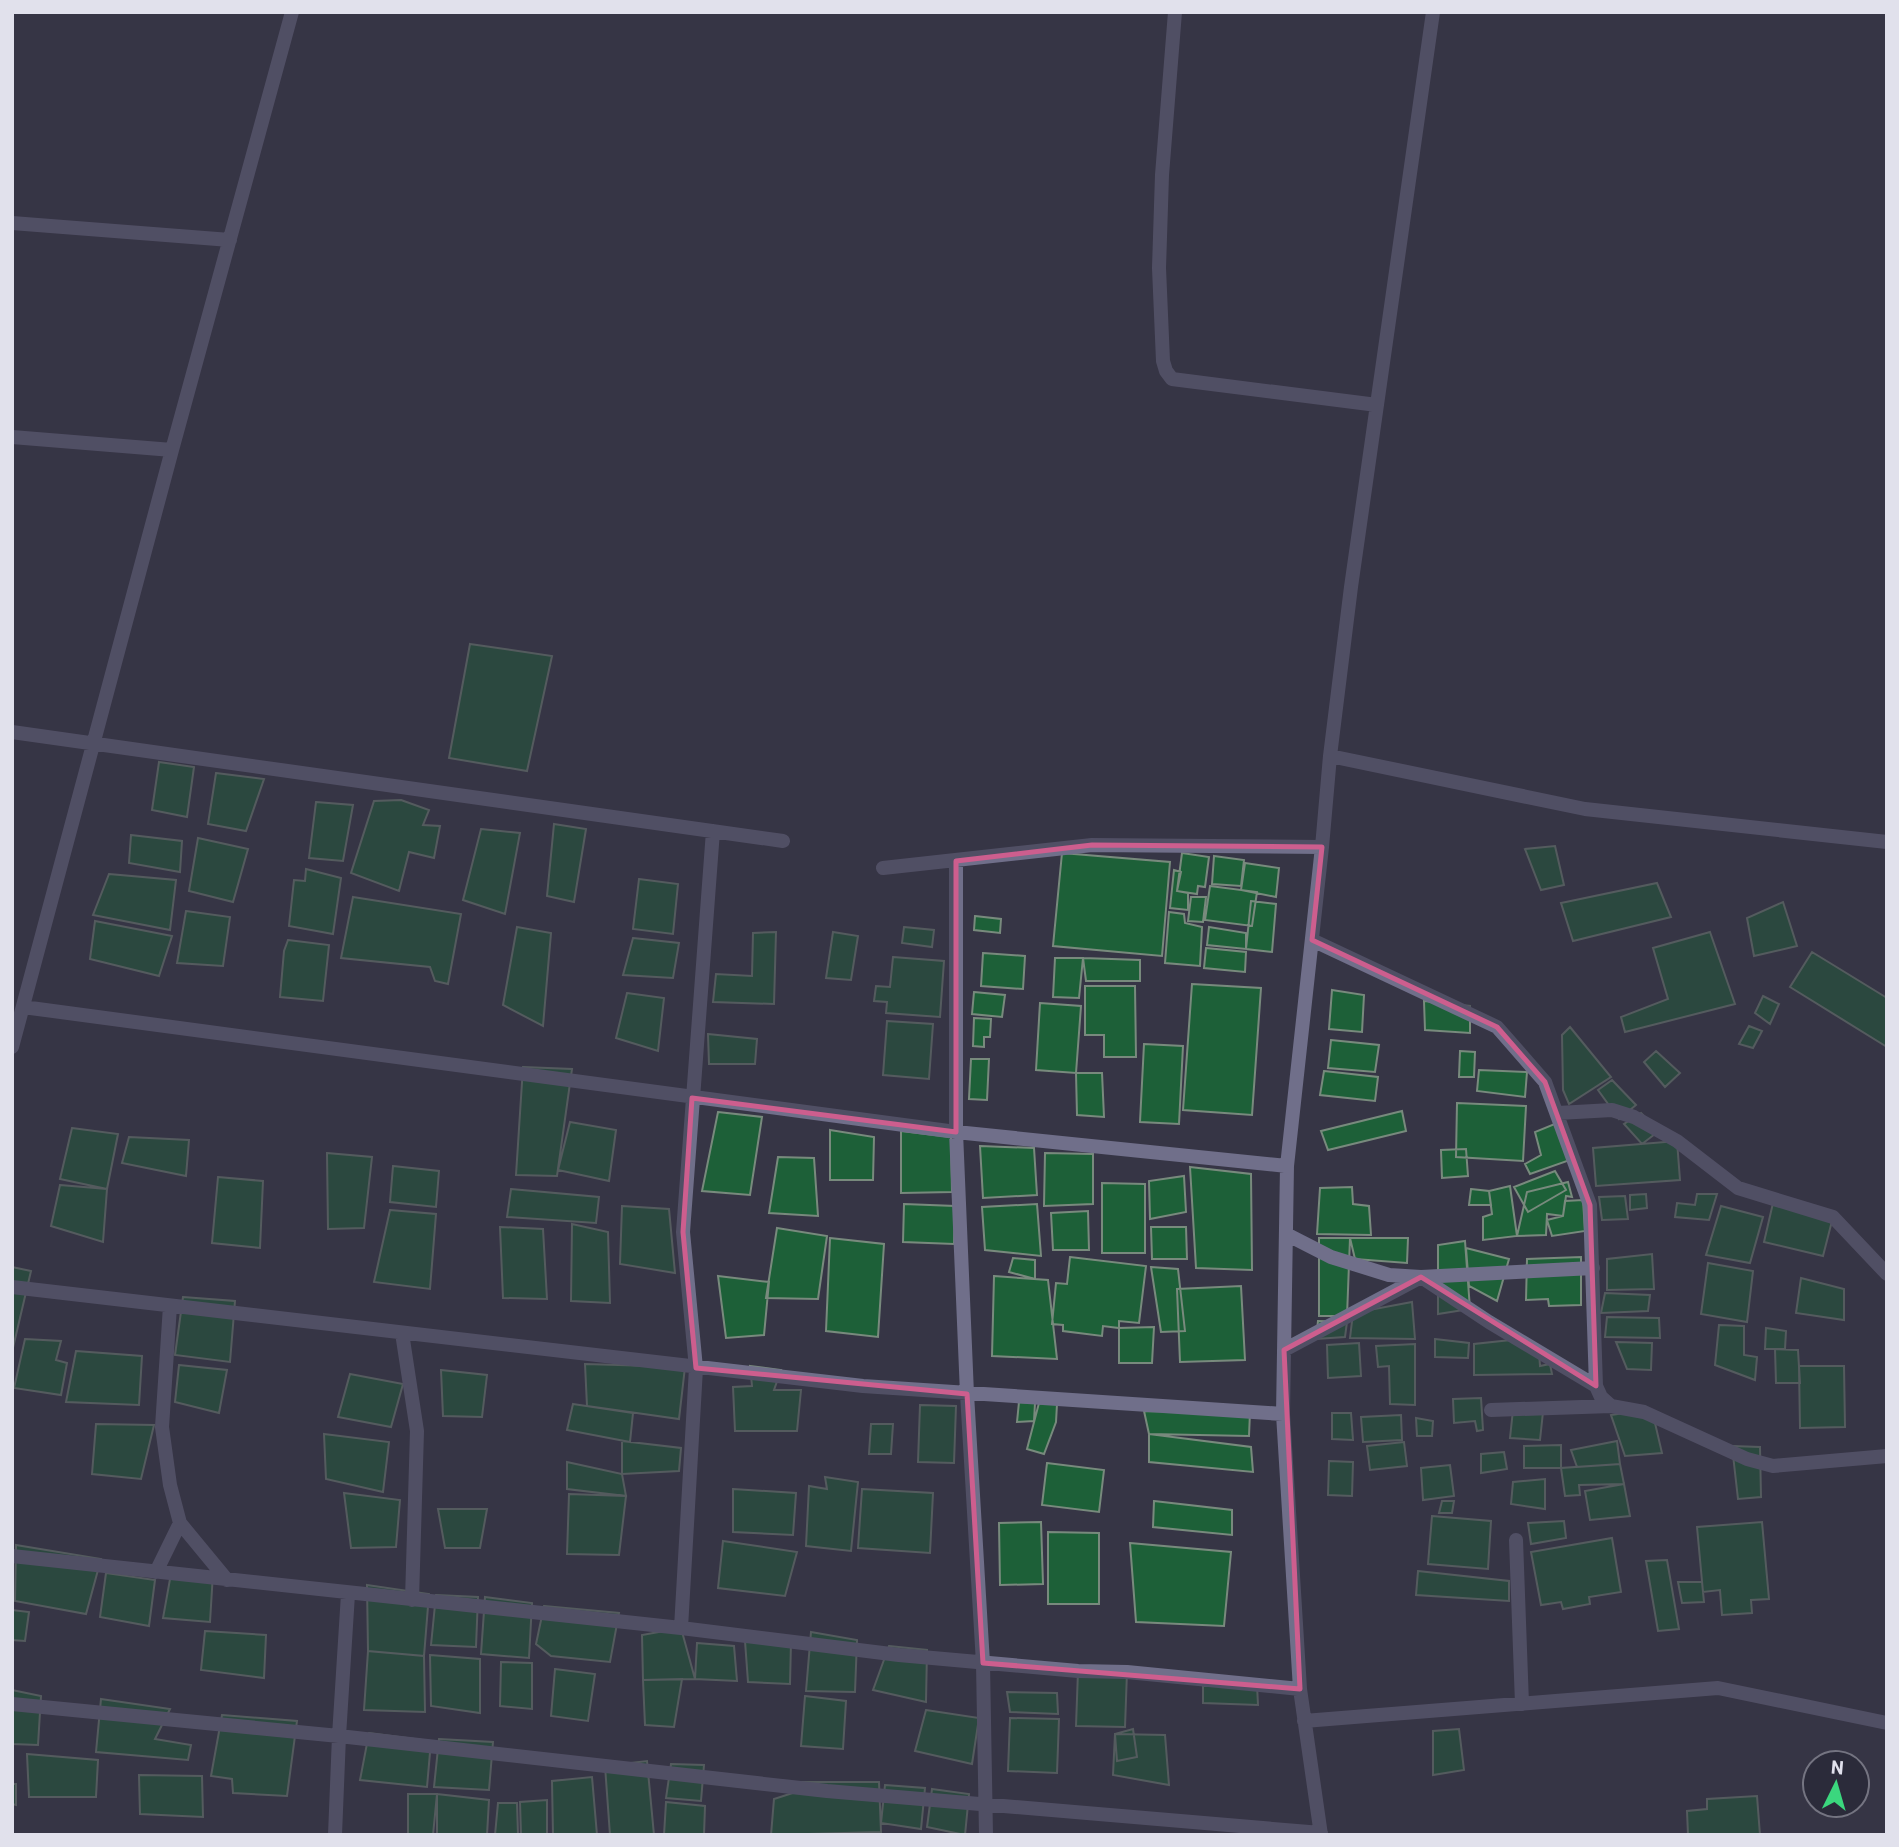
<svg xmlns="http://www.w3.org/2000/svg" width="1899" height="1847" viewBox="0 0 1899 1847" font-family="Barlow,sans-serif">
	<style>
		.building { fill: #1d6038; stroke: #788a7d; stroke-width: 2 }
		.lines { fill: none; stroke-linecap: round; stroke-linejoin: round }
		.minor { stroke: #706f8a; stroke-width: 14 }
		.marked { fill: none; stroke: #cd5e8e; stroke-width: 5; stroke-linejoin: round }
	</style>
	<rect width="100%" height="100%" fill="#363545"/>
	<!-- building -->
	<path class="building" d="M 470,644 L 552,656 L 527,771 L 449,758 Z
		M 159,762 L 194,767 L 187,817 L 152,810 Z
		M 216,773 L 264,779 L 246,831 L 208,824 Z
		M 401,800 L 429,810 L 423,825 L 440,826 L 434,858 L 409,852 L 399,891 L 351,873 L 374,801 Z
		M 316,802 L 353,805 L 343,861 L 309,858 Z
		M 554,824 L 586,829 L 574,902 L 547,896 Z
		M 481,829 L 520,833 L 505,914 L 463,900 Z
		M 131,835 L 182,841 L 180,872 L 129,863 Z
		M 198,838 L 248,849 L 233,902 L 189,891 Z
		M 1555,846 L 1564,885 L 1541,890 L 1525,849 Z
		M 1062,853 L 1170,862 L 1162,956 L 1053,946 Z
		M 1182,853 L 1209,857 L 1205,887 L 1198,886 L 1197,894 L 1177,891 Z
		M 1214,856 L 1244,860 L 1241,886 L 1212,884 Z
		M 1245,863 L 1279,868 L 1276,897 L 1241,890 Z
		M 306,869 L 341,878 L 333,934 L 289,926 L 294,880 L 305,881 Z
		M 1174,870 L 1181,872 L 1177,891 L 1188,893 L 1188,910 L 1170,908 Z
		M 109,874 L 176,880 L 170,930 L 93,915 Z
		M 639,879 L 678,884 L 673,934 L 633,929 Z
		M 1657,883 L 1671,917 L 1573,941 L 1561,903 Z
		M 1210,886 L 1257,892 L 1252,926 L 1205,920 Z
		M 353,897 L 461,914 L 448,984 L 435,981 L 430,967 L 341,958 Z
		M 1191,897 L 1206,897 L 1203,922 L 1188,921 Z
		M 1251,901 L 1276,904 L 1272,952 L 1246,949 Z
		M 1783,902 L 1797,946 L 1754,956 L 1747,918 Z
		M 186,911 L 230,917 L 223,966 L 177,963 Z
		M 1169,912 L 1184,914 L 1185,923 L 1202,927 L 1200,966 L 1165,963 Z
		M 975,916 L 1001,919 L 1000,933 L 974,930 Z
		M 95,921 L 172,936 L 159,976 L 90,959 Z
		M 517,927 L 551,933 L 543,1026 L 503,1005 Z
		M 904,927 L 934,930 L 932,947 L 902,943 Z
		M 1209,927 L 1246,933 L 1246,949 L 1207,945 Z
		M 776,932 L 774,1004 L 713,1002 L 716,974 L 752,976 L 753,933 Z
		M 833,932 L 858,936 L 851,980 L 826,978 Z
		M 1710,932 L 1735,1004 L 1625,1032 L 1621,1017 L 1668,999 L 1653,948 Z
		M 633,938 L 679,943 L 673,978 L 623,975 Z
		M 288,940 L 329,945 L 323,1001 L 280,997 L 284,951 Z
		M 1206,948 L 1246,952 L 1245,972 L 1204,968 Z
		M 1812,952 L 1887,998 L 1887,1047 L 1790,987 Z
		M 983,953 L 1025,956 L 1023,989 L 981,986 Z
		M 893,957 L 944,961 L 940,1017 L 886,1013 L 887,1002 L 874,1001 L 876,986 L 890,987 Z
		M 1055,958 L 1083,958 L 1079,998 L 1053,997 Z
		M 1083,958 L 1140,960 L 1140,981 L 1086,981 Z
		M 1192,984 L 1261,988 L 1252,1115 L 1183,1110 Z
		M 1085,986 L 1135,986 L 1136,1057 L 1104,1057 L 1104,1035 L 1085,1035 Z
		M 1332,990 L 1364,995 L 1362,1032 L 1329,1029 Z
		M 974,992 L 1005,995 L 1002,1017 L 972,1014 Z
		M 627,993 L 664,998 L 658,1051 L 616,1038 Z
		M 1763,996 L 1779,1004 L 1770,1024 L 1755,1013 Z
		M 1424,1001 L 1470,1006 L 1470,1033 L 1425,1030 Z
		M 1040,1003 L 1081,1006 L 1076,1073 L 1036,1070 Z
		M 974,1018 L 991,1019 L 990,1037 L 984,1037 L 984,1047 L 973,1046 Z
		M 887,1021 L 933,1024 L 929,1079 L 883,1075 Z
		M 1749,1026 L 1762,1031 L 1753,1048 L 1739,1044 Z
		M 1570,1027 L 1611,1077 L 1569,1104 L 1563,1090 L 1562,1035 Z
		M 708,1034 L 757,1039 L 755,1064 L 709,1064 Z
		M 1331,1040 L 1379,1045 L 1375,1072 L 1328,1068 Z
		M 1144,1044 L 1183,1046 L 1179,1124 L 1140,1122 Z
		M 1460,1051 L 1475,1052 L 1474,1077 L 1459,1077 Z
		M 1656,1051 L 1680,1073 L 1665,1087 L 1644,1062 Z
		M 971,1059 L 989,1059 L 987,1100 L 969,1099 Z
		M 523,1067 L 572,1069 L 557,1176 L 516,1175 Z
		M 1479,1070 L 1527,1072 L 1525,1097 L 1477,1091 Z
		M 1324,1071 L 1378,1077 L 1375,1101 L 1320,1095 Z
		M 1076,1073 L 1102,1073 L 1104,1117 L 1077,1115 Z
		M 1612,1080 L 1636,1105 L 1619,1119 L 1598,1090 Z
		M 1457,1103 L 1526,1106 L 1523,1161 L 1456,1157 Z
		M 1402,1111 L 1406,1131 L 1328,1150 L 1321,1131 Z
		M 718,1112 L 762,1117 L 750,1195 L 702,1191 Z
		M 1641,1113 L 1659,1131 L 1642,1144 L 1624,1124 Z
		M 570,1122 L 616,1130 L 609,1181 L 558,1170 Z
		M 1557,1123 L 1570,1160 L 1530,1174 L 1525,1164 L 1541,1155 L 1535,1132 Z
		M 72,1128 L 118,1134 L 107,1189 L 60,1179 Z
		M 830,1130 L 874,1137 L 873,1180 L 830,1180 Z
		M 901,1131 L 951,1137 L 952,1192 L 901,1193 Z
		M 129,1137 L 189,1140 L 186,1176 L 122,1163 Z
		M 1677,1141 L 1680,1180 L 1596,1186 L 1593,1148 Z
		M 980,1146 L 1034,1148 L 1037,1195 L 983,1198 Z
		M 1466,1149 L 1468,1176 L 1442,1178 L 1441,1150 Z
		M 327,1153 L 372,1157 L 364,1228 L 328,1229 Z
		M 1045,1153 L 1093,1154 L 1093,1204 L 1044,1206 Z
		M 778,1157 L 814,1158 L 818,1216 L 769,1213 Z
		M 393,1166 L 439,1171 L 436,1207 L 390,1202 Z
		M 1190,1167 L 1251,1174 L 1252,1270 L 1196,1268 Z
		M 1555,1171 L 1566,1190 L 1528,1212 L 1514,1187 Z
		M 1184,1176 L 1186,1212 L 1150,1219 L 1149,1181 Z
		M 218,1177 L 263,1181 L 260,1248 L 212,1243 Z
		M 1568,1182 L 1572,1197 L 1566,1196 L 1563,1216 L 1547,1214 L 1546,1235 L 1517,1236 L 1527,1192 Z
		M 1102,1183 L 1145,1184 L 1145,1253 L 1102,1253 Z
		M 60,1185 L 107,1189 L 103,1242 L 51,1226 Z
		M 1510,1186 L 1517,1236 L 1483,1240 L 1483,1217 L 1492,1214 L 1489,1191 Z
		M 1352,1187 L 1353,1204 L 1369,1206 L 1371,1235 L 1317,1234 L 1320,1188 Z
		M 511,1189 L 599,1197 L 596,1223 L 507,1217 Z
		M 1471,1189 L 1489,1191 L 1491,1205 L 1469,1205 Z
		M 1646,1194 L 1647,1208 L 1630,1210 L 1630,1195 Z
		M 1697,1194 L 1717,1194 L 1709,1220 L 1675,1217 L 1677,1203 L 1695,1205 Z
		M 1625,1196 L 1628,1219 L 1602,1220 L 1599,1197 Z
		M 1583,1200 L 1585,1231 L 1552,1236 L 1547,1220 L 1563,1216 L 1565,1201 Z
		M 1773,1203 L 1833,1217 L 1823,1256 L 1764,1242 Z
		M 904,1204 L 955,1206 L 954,1244 L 903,1242 Z
		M 1037,1204 L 1041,1256 L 985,1250 L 982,1207 Z
		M 622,1206 L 669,1209 L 675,1273 L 620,1264 Z
		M 1721,1206 L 1763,1217 L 1750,1263 L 1706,1255 Z
		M 390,1210 L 436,1214 L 430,1289 L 374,1282 Z
		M 1088,1211 L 1089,1250 L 1053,1250 L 1051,1213 Z
		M 572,1224 L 608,1232 L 610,1303 L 571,1301 Z
		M 500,1227 L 543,1229 L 547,1299 L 503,1298 Z
		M 1151,1227 L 1186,1227 L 1187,1259 L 1152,1259 Z
		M 777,1228 L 827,1236 L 818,1299 L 766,1298 Z
		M 830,1238 L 884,1244 L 878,1337 L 826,1331 Z
		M 1319,1238 L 1350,1238 L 1347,1316 L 1319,1316 Z
		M 1350,1238 L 1408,1238 L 1407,1263 L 1355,1259 Z
		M 1465,1241 L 1470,1309 L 1438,1314 L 1438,1245 Z
		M 1466,1248 L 1509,1259 L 1497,1301 L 1469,1286 Z
		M 1652,1254 L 1654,1289 L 1607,1290 L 1607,1259 Z
		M 1070,1257 L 1146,1266 L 1139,1323 L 1119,1321 L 1119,1328 L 1103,1326 L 1102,1336 L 1063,1331 L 1063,1325 L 1052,1324 L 1056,1283 L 1067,1284 Z
		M 1581,1257 L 1581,1305 L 1549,1306 L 1548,1299 L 1526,1300 L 1527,1259 Z
		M 1013,1258 L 1035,1260 L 1035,1279 L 1009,1272 Z
		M 1708,1263 L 1753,1271 L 1747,1322 L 1701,1314 Z
		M 12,1267 L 31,1271 L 12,1352 Z
		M 1151,1267 L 1178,1269 L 1185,1331 L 1161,1332 Z
		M 718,1276 L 769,1282 L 764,1335 L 726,1338 Z
		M 994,1276 L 1048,1280 L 1057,1359 L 992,1356 Z
		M 1801,1278 L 1844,1289 L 1844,1320 L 1796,1313 Z
		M 1241,1286 L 1245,1360 L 1180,1362 L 1177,1289 Z
		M 1605,1293 L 1650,1295 L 1648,1311 L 1601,1313 Z
		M 183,1297 L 235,1301 L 230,1362 L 175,1355 Z
		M 1412,1302 L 1415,1339 L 1350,1338 L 1353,1313 Z
		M 1607,1317 L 1659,1318 L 1660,1338 L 1605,1337 Z
		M 1318,1321 L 1347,1322 L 1345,1337 L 1316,1339 Z
		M 1719,1325 L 1744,1326 L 1744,1355 L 1757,1357 L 1755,1380 L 1715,1365 Z
		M 1154,1327 L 1152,1363 L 1119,1363 L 1119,1328 Z
		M 1766,1328 L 1786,1331 L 1785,1349 L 1765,1349 Z
		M 25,1339 L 61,1341 L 56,1360 L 67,1363 L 61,1395 L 14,1388 Z
		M 1435,1339 L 1469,1343 L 1468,1358 L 1435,1357 Z
		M 1511,1340 L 1539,1352 L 1540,1366 L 1550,1364 L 1552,1374 L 1474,1375 L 1474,1344 Z
		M 1616,1342 L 1652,1343 L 1651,1370 L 1627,1369 Z
		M 1359,1343 L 1361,1376 L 1328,1378 L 1327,1345 Z
		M 1415,1344 L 1415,1405 L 1390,1404 L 1389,1366 L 1378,1367 L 1376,1346 Z
		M 1775,1349 L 1798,1350 L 1800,1383 L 1776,1383 Z
		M 76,1351 L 142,1356 L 139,1405 L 66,1402 Z
		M 585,1364 L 685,1367 L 679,1419 L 587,1406 Z
		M 179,1365 L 227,1370 L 219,1413 L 175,1402 Z
		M 750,1366 L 781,1370 L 774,1390 L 801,1390 L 797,1431 L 735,1431 L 733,1387 L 752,1386 Z
		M 1799,1366 L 1844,1366 L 1845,1427 L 1800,1428 Z
		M 441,1370 L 487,1375 L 482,1417 L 443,1416 Z
		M 350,1374 L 403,1384 L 391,1427 L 338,1417 Z
		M 1481,1398 L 1483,1430 L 1477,1431 L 1475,1421 L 1454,1423 L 1453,1399 Z
		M 1019,1402 L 1035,1403 L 1034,1421 L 1017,1422 Z
		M 1039,1403 L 1057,1404 L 1056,1422 L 1044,1454 L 1027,1449 Z
		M 573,1404 L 633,1413 L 630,1442 L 567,1430 Z
		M 920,1405 L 956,1406 L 954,1463 L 918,1462 Z
		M 1513,1410 L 1543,1412 L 1540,1440 L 1510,1438 Z
		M 1144,1411 L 1250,1412 L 1249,1436 L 1149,1434 Z
		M 1638,1411 L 1655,1423 L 1662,1453 L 1625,1456 L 1611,1415 Z
		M 1332,1413 L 1351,1413 L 1353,1440 L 1332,1439 Z
		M 1401,1415 L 1402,1440 L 1363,1442 L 1361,1417 Z
		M 1416,1418 L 1433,1421 L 1432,1436 L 1417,1436 Z
		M 96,1424 L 154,1425 L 141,1479 L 92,1474 Z
		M 871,1424 L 893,1424 L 891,1454 L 869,1454 Z
		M 324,1434 L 389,1442 L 383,1492 L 326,1479 Z
		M 1149,1434 L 1251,1447 L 1253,1472 L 1149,1462 Z
		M 622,1441 L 681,1448 L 679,1471 L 622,1474 Z
		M 1617,1441 L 1620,1464 L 1577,1467 L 1571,1450 Z
		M 1404,1442 L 1407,1466 L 1370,1470 L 1367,1446 Z
		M 1561,1445 L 1561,1468 L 1524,1468 L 1524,1446 Z
		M 1732,1446 L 1760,1447 L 1761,1497 L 1738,1499 Z
		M 1504,1452 L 1507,1469 L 1481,1473 L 1481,1454 Z
		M 1329,1461 L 1353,1462 L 1352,1496 L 1328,1495 Z
		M 567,1462 L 622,1474 L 626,1496 L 567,1489 Z
		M 1047,1463 L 1104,1470 L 1099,1512 L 1042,1505 Z
		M 1620,1464 L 1624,1484 L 1579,1485 L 1580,1495 L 1565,1496 L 1561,1468 Z
		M 1450,1465 L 1454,1496 L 1423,1500 L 1421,1468 Z
		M 825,1477 L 858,1482 L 851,1551 L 806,1546 L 809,1486 L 827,1489 Z
		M 1545,1479 L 1545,1509 L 1511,1504 L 1513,1482 Z
		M 1624,1484 L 1630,1516 L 1590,1520 L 1585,1491 Z
		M 733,1489 L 796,1493 L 793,1535 L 733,1532 Z
		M 862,1489 L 933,1493 L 930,1553 L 858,1548 Z
		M 344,1493 L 400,1500 L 396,1547 L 351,1548 Z
		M 569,1494 L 626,1496 L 619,1555 L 567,1554 Z
		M 1154,1501 L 1232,1510 L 1232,1535 L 1153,1527 Z
		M 1442,1501 L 1454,1501 L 1452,1513 L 1439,1513 Z
		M 438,1509 L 487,1509 L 480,1548 L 445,1548 Z
		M 1432,1516 L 1491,1521 L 1488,1569 L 1428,1564 Z
		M 1564,1521 L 1566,1538 L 1531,1544 L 1528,1523 Z
		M 1041,1522 L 1043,1584 L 1000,1585 L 999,1523 Z
		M 1762,1522 L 1769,1599 L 1751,1600 L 1752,1613 L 1722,1615 L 1720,1590 L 1703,1592 L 1697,1527 Z
		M 1048,1532 L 1099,1533 L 1099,1604 L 1048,1604 Z
		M 1612,1538 L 1621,1592 L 1589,1597 L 1590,1604 L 1563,1609 L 1561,1602 L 1541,1605 L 1531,1552 Z
		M 723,1541 L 797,1552 L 785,1596 L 718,1588 Z
		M 1130,1543 L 1231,1552 L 1224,1626 L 1136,1622 Z
		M 16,1545 L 101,1559 L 86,1614 L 15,1601 Z
		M 1667,1560 L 1679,1629 L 1658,1631 L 1646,1561 Z
		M 172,1568 L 213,1573 L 210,1622 L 163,1618 Z
		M 1418,1571 L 1509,1581 L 1509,1601 L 1416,1595 Z
		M 106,1573 L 155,1580 L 149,1626 L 100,1617 Z
		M 1678,1582 L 1702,1582 L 1704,1602 L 1682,1603 Z
		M 367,1585 L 429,1594 L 424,1656 L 368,1651 Z
		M 436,1595 L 478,1597 L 476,1647 L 431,1645 Z
		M 485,1597 L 532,1603 L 529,1658 L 481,1654 Z
		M 544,1606 L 619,1613 L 610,1662 L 551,1656 L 536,1644 Z
		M 12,1610 L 29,1612 L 25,1641 L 12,1640 Z
		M 681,1628 L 695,1679 L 643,1680 L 642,1635 Z
		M 205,1631 L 266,1635 L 264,1678 L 201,1670 Z
		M 811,1632 L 857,1640 L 855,1692 L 806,1691 Z
		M 745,1641 L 791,1642 L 790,1684 L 748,1682 Z
		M 697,1643 L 734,1646 L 737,1681 L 695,1679 Z
		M 889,1646 L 927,1650 L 926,1702 L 873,1690 Z
		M 368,1651 L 424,1656 L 425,1712 L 364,1710 Z
		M 430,1655 L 480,1659 L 480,1713 L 431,1706 Z
		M 501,1662 L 532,1663 L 532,1709 L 500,1706 Z
		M 555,1669 L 595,1674 L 588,1721 L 551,1716 Z
		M 1078,1671 L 1127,1672 L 1125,1727 L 1076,1726 Z
		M 682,1679 L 674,1727 L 645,1725 L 643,1680 Z
		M 1257,1685 L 1258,1705 L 1203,1703 L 1203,1686 Z
		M 12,1690 L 41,1696 L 38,1745 L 12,1744 Z
		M 1007,1692 L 1057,1693 L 1058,1714 L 1010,1712 Z
		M 805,1696 L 846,1701 L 843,1749 L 801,1746 Z
		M 101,1699 L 170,1709 L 155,1739 L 191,1745 L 188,1760 L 96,1752 Z
		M 926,1710 L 979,1718 L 972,1764 L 915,1751 Z
		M 222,1715 L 297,1721 L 287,1796 L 233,1793 L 232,1779 L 211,1776 Z
		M 1010,1718 L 1059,1719 L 1057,1773 L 1008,1771 Z
		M 1133,1729 L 1137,1757 L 1117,1761 L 1115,1734 Z
		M 1459,1729 L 1464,1770 L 1433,1775 L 1433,1731 Z
		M 369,1733 L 431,1741 L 427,1787 L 360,1780 Z
		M 1115,1734 L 1165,1735 L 1169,1785 L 1113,1775 Z
		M 439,1739 L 493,1742 L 489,1790 L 434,1787 Z
		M 27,1754 L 98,1760 L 96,1797 L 29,1797 Z
		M 647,1761 L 654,1835 L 610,1835 L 605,1766 Z
		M 671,1764 L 704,1765 L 701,1801 L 666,1798 Z
		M 139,1775 L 202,1776 L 203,1817 L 140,1814 Z
		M 592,1777 L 597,1835 L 553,1835 L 552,1781 Z
		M 800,1782 L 879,1782 L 881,1832 L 771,1835 L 774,1799 L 799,1791 Z
		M 12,1784 L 16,1784 L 16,1805 L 12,1804 Z
		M 885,1785 L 925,1788 L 921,1829 L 881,1823 Z
		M 932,1789 L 969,1794 L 965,1835 L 927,1827 Z
		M 408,1794 L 437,1794 L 433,1835 L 408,1835 Z
		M 437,1794 L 489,1800 L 487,1835 L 437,1835 Z
		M 1757,1796 L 1760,1835 L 1688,1835 L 1687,1811 L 1707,1809 L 1707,1799 Z
		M 547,1800 L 547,1835 L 521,1835 L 520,1802 Z
		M 666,1802 L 705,1806 L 704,1835 L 664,1835 Z
		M 498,1803 L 517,1803 L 518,1835 L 495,1835 Z"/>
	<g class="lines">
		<!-- minor -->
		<path class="minor" d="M 1175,12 L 1162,175 L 1159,268 L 1163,361 L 1166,371 L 1172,379 L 1377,405
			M 12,223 L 230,240
			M 12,437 L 172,450
			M 12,732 L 783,841
			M 1330,756 L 1585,809 L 1887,842
			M 956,861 L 956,1132 L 967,1394 L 983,1663 L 986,1835
			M 883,868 L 1092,845 L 1322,847
			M 1312,940 L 1497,1027 L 1545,1082 L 1590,1205 L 1596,1386 L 1601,1397 L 1611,1406 L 1644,1412 L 1747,1459 L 1773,1466 L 1887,1456
			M 23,1007 L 956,1132 L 1287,1166
			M 12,1047 L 172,450 L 292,12
			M 1558,1113 L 1612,1110 L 1634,1117 L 1677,1141 L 1738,1188 L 1833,1217 L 1887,1274
			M 1286,1234 L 1331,1257 L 1389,1275 L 1421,1277 L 1593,1268
			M 12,1287 L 863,1386 L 1283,1414
			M 170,1306 L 162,1427 L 170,1485 L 180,1523 L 227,1580
			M 402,1333 L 417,1431 L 412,1600
			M 1284,1350 L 1421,1277 L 1489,1322 L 1596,1386
			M 1491,1410 L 1611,1406
			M 1516,1540 L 1522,1704
			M 12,1556 L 681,1628 L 899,1655 L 1078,1671 L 1127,1672 L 1300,1689
			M 156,1572 L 180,1523
			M 681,1628 L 696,1368 L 683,1232 L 713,831
			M 12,1704 L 339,1736 L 827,1791 L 1321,1833
			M 1304,1721 L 1718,1688 L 1887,1723
			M 335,1835 L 339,1736 L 348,1594
			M 1321,1835 L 1300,1689 L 1283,1414 L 1287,1166 L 1322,847 L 1330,756 L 1351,587 L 1433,12"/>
	</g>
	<!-- marked area -->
	<path d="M0 0H1899V1847H0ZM 1092,845 L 1322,847 L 1312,940 L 1497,1027 L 1545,1082 L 1590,1205 L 1596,1386 L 1421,1277 L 1284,1350 L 1300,1689 L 983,1663 L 967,1394 L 696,1368 L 683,1232 L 692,1098 L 956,1132 L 956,861 Z" fill="#363545" fill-opacity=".55" fill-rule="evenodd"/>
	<path class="marked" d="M 1092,845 L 1322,847 L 1312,940 L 1497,1027 L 1545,1082 L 1590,1205 L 1596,1386 L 1421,1277 L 1284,1350 L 1300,1689 L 983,1663 L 967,1394 L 696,1368 L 683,1232 L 692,1098 L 956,1132 L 956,861 Z"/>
	<!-- border -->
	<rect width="1899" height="1847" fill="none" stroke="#e1e1ec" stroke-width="28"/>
	<!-- north arrow -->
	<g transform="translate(1836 1784) rotate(5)"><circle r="33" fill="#2b2b3a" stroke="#747481" stroke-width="2"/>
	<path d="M0-5L12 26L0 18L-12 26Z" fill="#3bd77e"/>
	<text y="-10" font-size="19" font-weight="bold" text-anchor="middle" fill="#e1e1ec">N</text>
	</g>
</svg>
